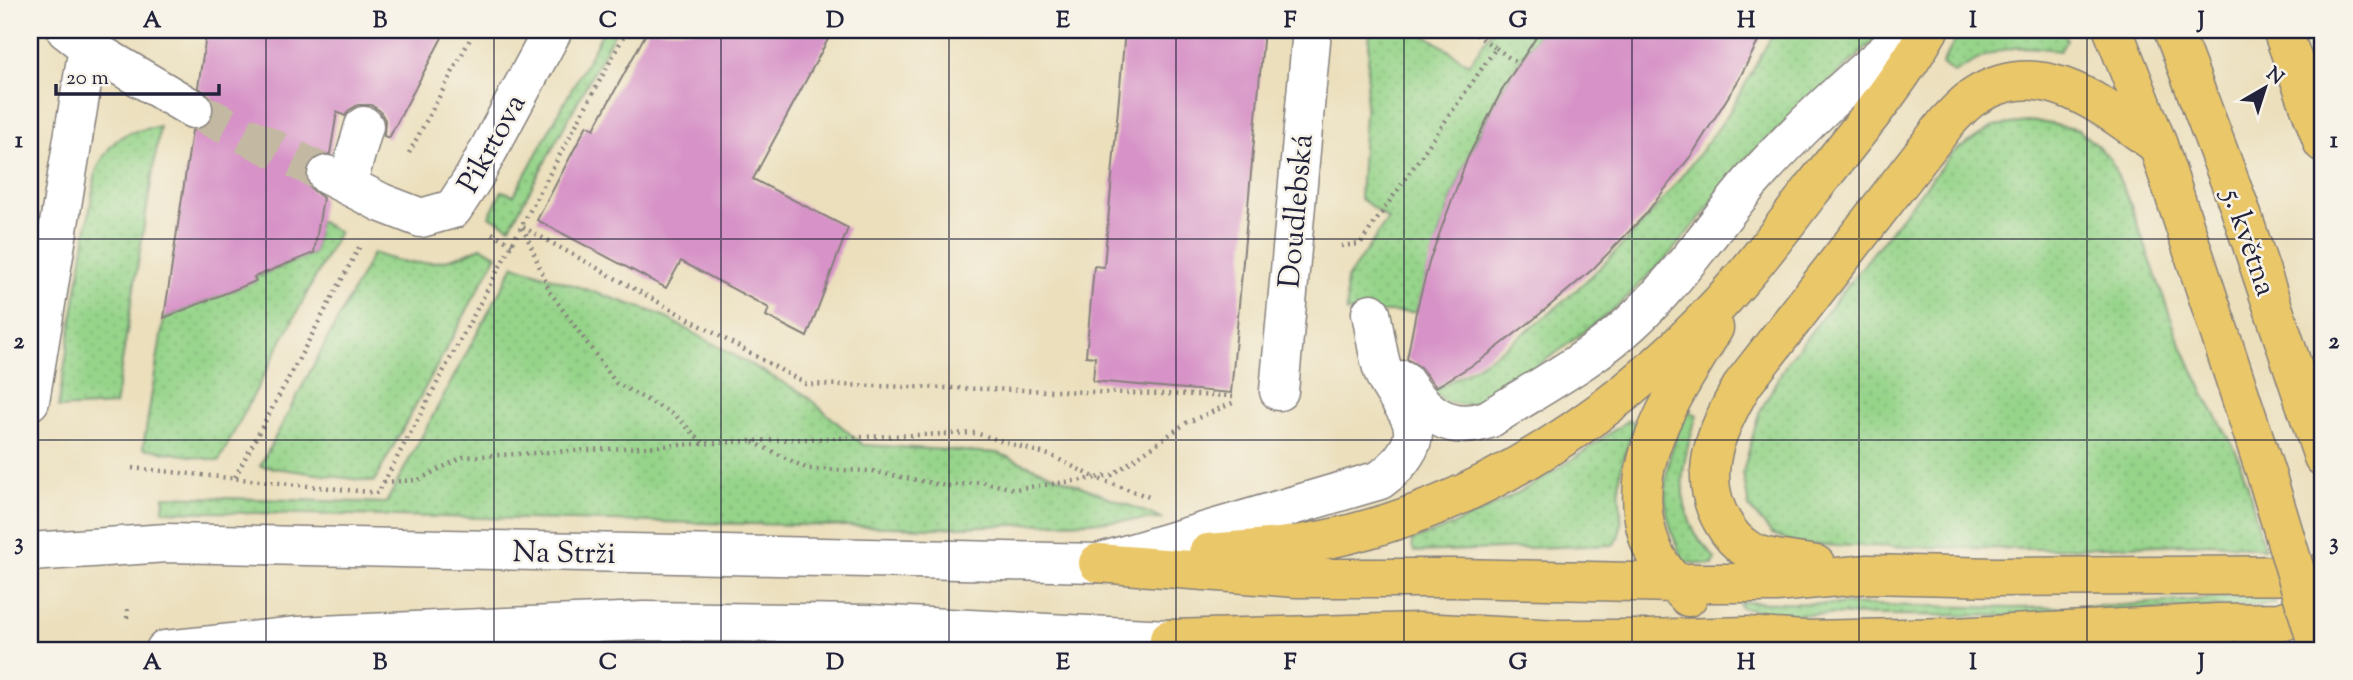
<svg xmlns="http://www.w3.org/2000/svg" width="2353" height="680" viewBox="0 0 2353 680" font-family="'Sorts Mill Goudy',serif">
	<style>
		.grass { fill: url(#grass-dots); stroke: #5c7b62; stroke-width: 2 }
		.building { fill: #d793c7 }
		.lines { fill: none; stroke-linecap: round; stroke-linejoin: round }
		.minor-tunnel { stroke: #c3b9a2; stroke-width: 38; stroke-dasharray: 38 19; stroke-linecap: butt }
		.minor-casing { stroke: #86807c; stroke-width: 41 }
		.major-casing { stroke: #86807c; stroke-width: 41 }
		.path { stroke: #86807c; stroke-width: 4.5; stroke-dasharray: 2 5; stroke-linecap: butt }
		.minor { stroke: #fff; stroke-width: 38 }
		.major { stroke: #eac769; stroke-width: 38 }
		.major-bridge-casing { stroke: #86807c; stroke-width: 41; stroke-linecap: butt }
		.major-bridge { stroke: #eac769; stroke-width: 38 }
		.grid { fill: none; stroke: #22223b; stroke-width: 2; stroke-opacity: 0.55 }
		.labels { text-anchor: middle; stroke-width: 5; stroke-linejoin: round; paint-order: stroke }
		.street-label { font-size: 30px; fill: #22223b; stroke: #f7f3e8 }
		.neatline { fill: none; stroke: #22223b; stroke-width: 2.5 }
		.grid-label { font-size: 23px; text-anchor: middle; font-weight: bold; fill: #22223b }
	</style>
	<defs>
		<pattern id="grass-dots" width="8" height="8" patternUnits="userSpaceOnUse" patternTransform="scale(1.75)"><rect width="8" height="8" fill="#96d48a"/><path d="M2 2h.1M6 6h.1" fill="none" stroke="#81b678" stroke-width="1.8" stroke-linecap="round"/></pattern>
	</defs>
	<rect width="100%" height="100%" fill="#f7f3e8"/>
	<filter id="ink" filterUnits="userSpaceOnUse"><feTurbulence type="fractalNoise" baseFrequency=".0143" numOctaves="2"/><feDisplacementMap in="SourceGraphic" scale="14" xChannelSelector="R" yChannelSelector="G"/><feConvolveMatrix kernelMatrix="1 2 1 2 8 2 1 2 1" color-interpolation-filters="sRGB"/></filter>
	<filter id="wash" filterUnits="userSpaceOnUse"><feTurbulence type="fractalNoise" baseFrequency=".00686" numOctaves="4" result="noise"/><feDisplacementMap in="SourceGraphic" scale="28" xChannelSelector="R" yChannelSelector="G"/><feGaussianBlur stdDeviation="1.57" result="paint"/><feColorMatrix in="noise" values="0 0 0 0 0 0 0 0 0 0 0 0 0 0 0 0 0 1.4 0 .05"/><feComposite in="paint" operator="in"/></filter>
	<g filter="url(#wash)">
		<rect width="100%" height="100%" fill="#ebdfbc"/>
		<!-- grass -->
		<path class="grass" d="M 604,30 L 616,30 L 510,227 L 489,216 L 502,191 L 514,195 Z
			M 1370,30 L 1418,30 L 1469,64 L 1492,30 L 1541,30 C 1528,49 1514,68 1503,88 C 1462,158 1437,235 1416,312 L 1347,312 L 1346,280 L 1388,219 L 1360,198 Z
			M 1775,30 L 1886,30 L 1741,163 L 1714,201 L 1669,255 L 1618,306 L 1559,351 L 1487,400 L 1465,405 L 1445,402 L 1432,391 C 1537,338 1630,247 1700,152 C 1709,140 1720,127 1728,114 C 1745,87 1759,58 1775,30 Z
			M 1961,30 L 2063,30 L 2067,40 L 2060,51 C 2015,42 1993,49 1954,73 L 1942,64 Z
			M 2036,121 L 2079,130 L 2110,158 L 2131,206 L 2177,335 L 2204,394 L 2236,451 L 2247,483 L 2264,549 L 2216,543 L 2042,549 L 1801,545 L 1772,534 L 1749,507 L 1743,472 L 1759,413 L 1788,361 L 1952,153 L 1994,126 Z
			M 160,127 L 115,405 L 58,408 L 96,171 C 112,137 123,131 160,127 Z
			M 319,221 L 339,232 L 219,461 L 143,448 L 164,318 L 255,281 L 254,278 L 314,253 Z
			M 481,247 L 497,255 L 374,482 L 260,466 L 373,253 C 412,269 444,265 481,247 Z
			M 514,265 L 659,314 L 804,394 L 863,445 L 998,453 L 1163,519 L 933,528 L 163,511 L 164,496 L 386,503 Z
			M 1686,410 L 1697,415 C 1684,458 1673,490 1695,533 C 1700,542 1709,550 1715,559 L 1713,565 L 1685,562 C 1655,507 1662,466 1686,410 Z
			M 1628,420 L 1635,424 C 1629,441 1622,459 1620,477 C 1616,499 1629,527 1613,545 L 1414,552 L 1411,541 C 1491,514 1561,470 1628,420 Z
			M 2272,594 L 2275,604 L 2014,616 L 1768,614 L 1740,607 L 1740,602 L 2015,608 L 2112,606 Z"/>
		<g id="blocks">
			<!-- building -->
			<path class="building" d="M 207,30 L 446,30 L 389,138 L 384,136 L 385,120 L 380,111 L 371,105 L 358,105 L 349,110 L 345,116 L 337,112 L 330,154 L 315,157 L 308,165 L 305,175 L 309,187 L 323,198 L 314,253 L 254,277 L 256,281 L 164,318 L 192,131 L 204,128 L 211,121 L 215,110 L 212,98 L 198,87 Z
				M 648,30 L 833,30 L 753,179 L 848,228 L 807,337 L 766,316 L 769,308 L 681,261 L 666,288 L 537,220 L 587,125 L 594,129 Z
				M 1125,30 L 1264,30 L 1231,393 L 1093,381 L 1095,357 L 1086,356 L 1094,266 L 1104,267 Z
				M 1541,30 L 1764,30 L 1738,81 L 1693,153 L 1644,216 L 1593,269 L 1534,319 L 1481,360 L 1436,387 L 1420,367 L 1407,359 L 1416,312 L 1430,259 L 1468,157 L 1503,88 Z"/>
		</g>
	</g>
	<g filter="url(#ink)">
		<use href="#blocks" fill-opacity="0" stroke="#86807c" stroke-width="2"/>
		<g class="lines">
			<!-- minor-tunnel -->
			<path class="minor-tunnel" d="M 193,109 L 327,175"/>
			<!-- minor casing -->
			<g class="minor-casing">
				<path id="minor" d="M 66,30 L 88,47 L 193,109
					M 327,175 L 382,203 L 421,218 L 453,209 L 474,177 L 553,30
					M 347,185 L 364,126
					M 1403,380 C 1425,412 1448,434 1489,419 C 1536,389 1588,362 1630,324 C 1676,282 1710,230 1750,183 C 1799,127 1855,77 1912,30
					M 1279,391 L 1312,30
					M 30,401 L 88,47
					M 30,552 L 167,543 L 1098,563 L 1380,480 C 1391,472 1399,465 1406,453 C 1428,420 1393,401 1383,371 C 1377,353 1375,332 1371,313
					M 165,650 L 298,636 L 644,621 L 868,624 L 1169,639"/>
			</g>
			<!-- major casing -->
			<g class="major-casing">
				<path id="major" d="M 2113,30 L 2158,145 L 2267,477
					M 2173,30 L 2239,206 L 2323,457
					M 2282,30 L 2323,143
					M 1208,553 C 1239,550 1271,549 1302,544 C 1476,515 1633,407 1745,275 C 1768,248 1789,219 1810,192 C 1851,139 1896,88 1929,30
					M 1098,563 L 1297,578 L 1458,578 L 1676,583 L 1776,583 L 1868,574 L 1998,577 L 2323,575
					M 1816,565 C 1795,561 1767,561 1747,549 C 1737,543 1728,532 1722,521 C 1695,473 1718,427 1743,384 L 1947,122 C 1955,114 1964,103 1974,97 C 2043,53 2103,107 2158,145
					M 1688,597 C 1675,583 1660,568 1653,550 C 1618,469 1675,395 1714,328
					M 1169,639 L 1419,632 L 1559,639 L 1646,639 L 1747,636 L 1803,640 L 1954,637 L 2218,623 L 2281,622 L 2323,607"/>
			</g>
			<!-- path -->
			<path class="path" d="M 1496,48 L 1518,64
				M 409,153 L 475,30
				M 523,227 L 550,292 L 616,383 L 676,416 L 703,443
				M 523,227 L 806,384 L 1233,396
				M 492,233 L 513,245
				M 1341,246 L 1360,244 L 1496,48 L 1469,30
				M 753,442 L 808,469 L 872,471 L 946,486 L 981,482 L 1015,489 L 1096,478 L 1149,497
				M 132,468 L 378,493 L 627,30
				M 235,477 L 361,244
				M 384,482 L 418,480 L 463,457 L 751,441 L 975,433 L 1052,456 L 1096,478 L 1112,475 L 1186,423 L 1235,402
				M 127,618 L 128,605"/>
			<!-- minor -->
			<use href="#minor" class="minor"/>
			<!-- major -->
			<use href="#major" class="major"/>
			<!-- major-bridge casing -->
			<g class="major-bridge-casing">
				<path id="major-bridge" d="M 2267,477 L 2319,650"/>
			</g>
			<!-- major-bridge -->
			<use href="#major-bridge" class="major-bridge"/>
		</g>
	</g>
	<!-- grid -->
	<path class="grid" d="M 266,30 L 266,650M 494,30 L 494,650M 721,30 L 721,650M 949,30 L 949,650M 1176,30 L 1176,650M 1404,30 L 1404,650M 1632,30 L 1632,650M 1859,30 L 1859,650M 2087,30 L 2087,650M 30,239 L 2323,239M 30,440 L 2323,440"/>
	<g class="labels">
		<!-- street labels -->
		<g class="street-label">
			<text transform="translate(491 143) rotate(-61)" y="10">Pikrtova</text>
			<text transform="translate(1295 211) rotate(-85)" y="10">Doudlebská</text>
			<text transform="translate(2250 242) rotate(71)" y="10">5. května</text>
			<text transform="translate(564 552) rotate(1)" y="10">Na Strži</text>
		</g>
	</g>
	<!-- margin -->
	<rect width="2353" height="680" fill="none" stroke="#f7f3e8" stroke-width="77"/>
	<!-- north arrow -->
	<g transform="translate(2265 88) rotate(39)" stroke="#f7f3e8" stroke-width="5" paint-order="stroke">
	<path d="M0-5L12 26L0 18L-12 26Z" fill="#22223b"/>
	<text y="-10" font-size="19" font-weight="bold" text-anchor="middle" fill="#22223b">N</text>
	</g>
	<!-- scale -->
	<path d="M56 84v10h163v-10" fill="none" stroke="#22223b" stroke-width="3.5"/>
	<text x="66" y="84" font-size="21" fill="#22223b" stroke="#f7f3e8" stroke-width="5" paint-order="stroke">20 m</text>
	<rect x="38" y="38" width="2276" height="604" class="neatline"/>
	<g class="grid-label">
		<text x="152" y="27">A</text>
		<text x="380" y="27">B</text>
		<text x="608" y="27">C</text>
		<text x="835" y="27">D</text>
		<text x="1063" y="27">E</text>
		<text x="1290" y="27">F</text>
		<text x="1518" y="27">G</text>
		<text x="1746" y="27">H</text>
		<text x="1973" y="27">I</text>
		<text x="2201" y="27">J</text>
		<text x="19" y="147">1</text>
		<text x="2334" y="147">1</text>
		<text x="19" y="348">2</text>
		<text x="2334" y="348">2</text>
		<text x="19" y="549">3</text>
		<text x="2334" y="549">3</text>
		<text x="152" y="669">A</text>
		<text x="380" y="669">B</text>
		<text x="608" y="669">C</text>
		<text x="835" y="669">D</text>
		<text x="1063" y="669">E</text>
		<text x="1290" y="669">F</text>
		<text x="1518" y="669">G</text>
		<text x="1746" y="669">H</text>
		<text x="1973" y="669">I</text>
		<text x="2201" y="669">J</text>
	</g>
</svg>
